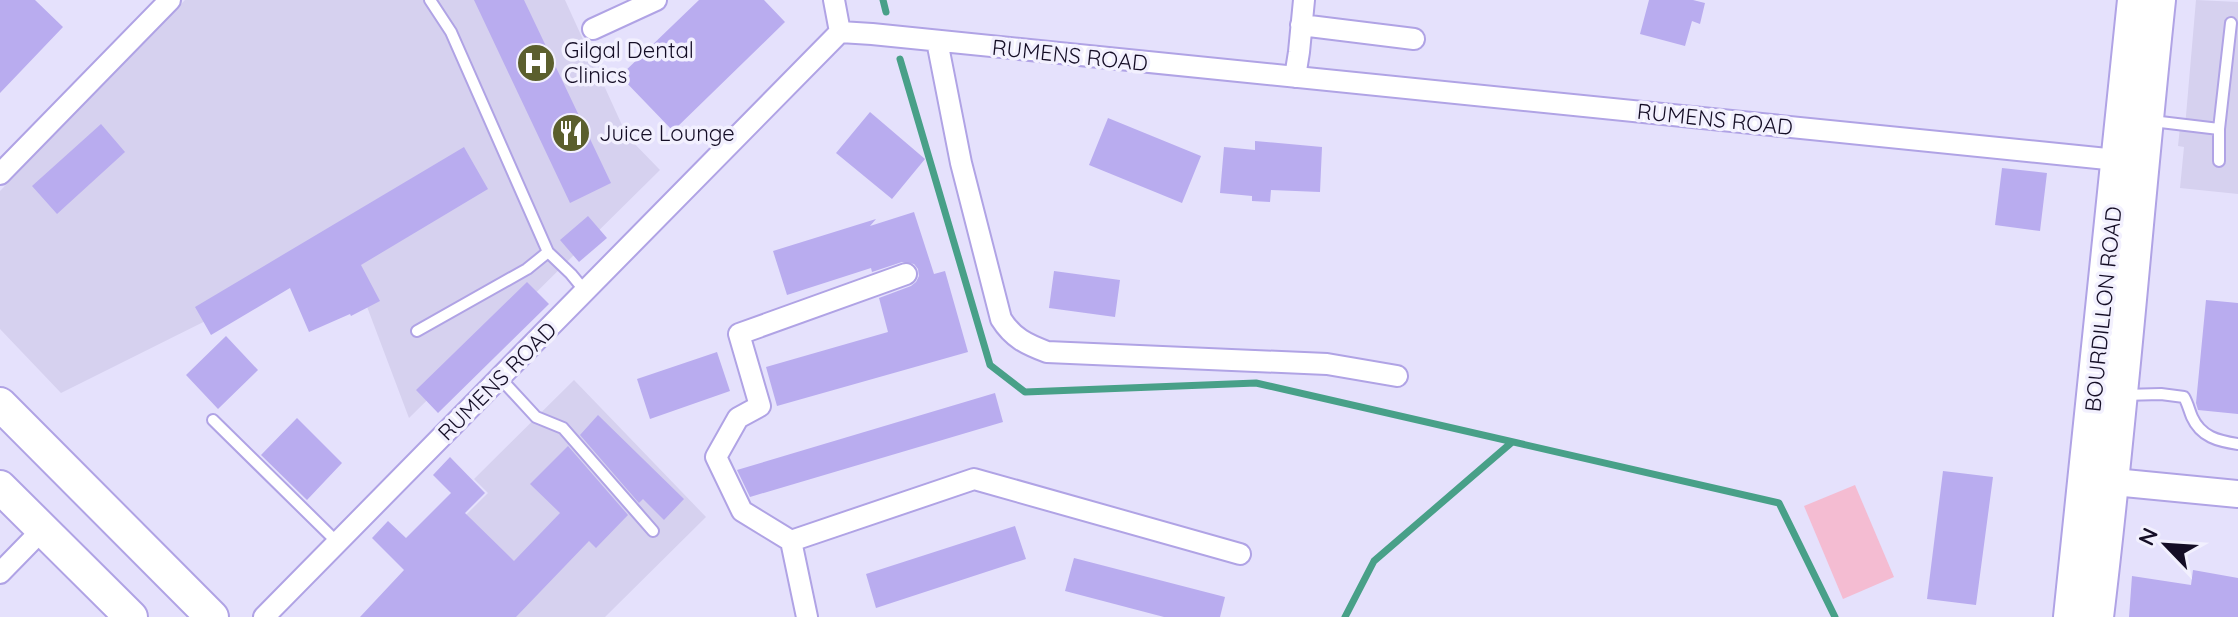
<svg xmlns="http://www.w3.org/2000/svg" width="2238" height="617" viewBox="0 0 2238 617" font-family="Quicksand,sans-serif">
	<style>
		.built { fill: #d6d1ef }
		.green { fill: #f4bcd2 }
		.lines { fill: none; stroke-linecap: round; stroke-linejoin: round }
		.stream { stroke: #48a088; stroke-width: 7 }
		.building { fill: #b9acef }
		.service-casing { stroke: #b0a3e5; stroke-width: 14 }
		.minor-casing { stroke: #b0a3e5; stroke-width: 24 }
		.tertiary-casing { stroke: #b0a3e5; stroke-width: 30 }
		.primary-casing { stroke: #b0a3e5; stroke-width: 36 }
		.service { stroke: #fff; stroke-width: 10 }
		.minor { stroke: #fff; stroke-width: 20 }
		.tertiary { stroke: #fff; stroke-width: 26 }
		.primary { stroke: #fff; stroke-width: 32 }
		.labels { text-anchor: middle; stroke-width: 7; stroke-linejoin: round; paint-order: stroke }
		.poi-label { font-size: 22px; fill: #150e26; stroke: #f2f0fe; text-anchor: start }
		.street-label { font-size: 22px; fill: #150e26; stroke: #f2f0fe }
	</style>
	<rect width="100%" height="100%" fill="#e5e1fc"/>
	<!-- built -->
	<path class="built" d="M 185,0 L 565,0 L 627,136 L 660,170 L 409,418 L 346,251 L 61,393 L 0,329 L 0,191 Z
		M 2196,0 L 2238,2 L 2238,194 L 2180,188 L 2184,147 L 2178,146 L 2180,127 L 2185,127 Z
		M 574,380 L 706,517 L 605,617 L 363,617 L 488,493 L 474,479 Z"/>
	<!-- green -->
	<path class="green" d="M 1855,485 L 1894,577 L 1843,599 L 1804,506 Z"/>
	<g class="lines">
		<!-- stream -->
		<path class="stream" d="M 883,0 L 886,12
			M 900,59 L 990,365 L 1025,392 L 1256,383 L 1779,503 L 1835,617
			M 1345,617 L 1374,561 L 1511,443"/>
	</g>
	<!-- building -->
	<path class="building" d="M 0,0 L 35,0 L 63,27 L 0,93 Z
		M 474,0 L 524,0 L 611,183 L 570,203 Z
		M 699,0 L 764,0 L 785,22 L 673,131 L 620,76 Z
		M 1649,0 L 1693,0 L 1705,3 L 1700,24 L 1692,21 L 1685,46 L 1640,34 Z
		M 870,112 L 925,159 L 892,199 L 836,153 Z
		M 1108,118 L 1201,156 L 1182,203 L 1089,165 Z
		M 101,124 L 125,152 L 57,214 L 32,186 Z
		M 1255,141 L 1322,147 L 1320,192 L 1271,190 L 1270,202 L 1252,201 L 1252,196 L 1220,193 L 1224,147 L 1255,150 Z
		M 464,147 L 488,189 L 361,265 L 380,301 L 351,316 L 350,314 L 309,332 L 290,288 L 211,335 L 195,307 Z
		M 2002,168 L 2047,173 L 2040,231 L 1995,225 Z
		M 914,212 L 934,274 L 945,271 L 968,352 L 777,406 L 766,367 L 888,332 L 879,298 L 911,286 L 916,282 L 919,276 L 918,269 L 914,264 L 902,262 L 872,272 L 871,268 L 787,295 L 773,251 L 876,219 L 870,226 Z
		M 588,216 L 607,238 L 579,262 L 560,240 Z
		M 1054,271 L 1120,280 L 1115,317 L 1049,308 Z
		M 527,282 L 549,304 L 438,413 L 416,390 Z
		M 2206,300 L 2238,303 L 2238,414 L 2198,410 L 2196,403 Z
		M 226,336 L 258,370 L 218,409 L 186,375 Z
		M 717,352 L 730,391 L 650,419 L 637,379 Z
		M 995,393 L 1003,422 L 750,497 L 737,470 Z
		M 598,415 L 684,499 L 664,520 L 643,499 L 639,503 L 580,435 Z
		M 297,418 L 342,463 L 307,500 L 261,455 Z
		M 568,446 L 628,515 L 596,548 L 589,541 L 516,617 L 360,617 L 404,570 L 372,538 L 388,521 L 406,538 L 451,493 L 433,475 L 450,457 L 485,493 L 465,513 L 514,561 L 560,513 L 530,484 Z
		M 1943,471 L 1993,477 L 1976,605 L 1927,599 Z
		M 1015,526 L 1026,559 L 876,608 L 866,574 Z
		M 1074,558 L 1225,597 L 1220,617 L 1164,617 L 1065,591 Z
		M 2193,570 L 2238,578 L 2238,617 L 2129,617 L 2132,576 L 2191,585 Z"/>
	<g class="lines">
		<!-- service casing -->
		<g class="service-casing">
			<path id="service" d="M 430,0 L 451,32 L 548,252 L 571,274 L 585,291
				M 2152,121 L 2219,129
				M 2219,161 L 2219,129 L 2231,23
				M 417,331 L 527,269 L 548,252
				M 500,378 L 536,417 L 563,428 L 653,531
				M 2123,395 L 2161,394 L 2184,397 C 2188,404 2189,410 2192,417 C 2201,437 2218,441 2238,444
				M 213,420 L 337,542"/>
		</g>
		<!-- minor casing -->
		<g class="minor-casing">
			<path id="minor" d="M 834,0 L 840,32
				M 1301,25 L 1414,39
				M 593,29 L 656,0
				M 937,41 L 961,163 L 1001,319 C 1013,338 1026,344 1047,352 L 1327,364 L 1397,376
				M 1295,77 L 1299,52 L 1304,0
				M 0,174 L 170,0
				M 791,541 L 974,479 L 1240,554
				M 0,573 L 43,529
				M 264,617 L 840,32 L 872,34 L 2117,160
				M 807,617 L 791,541 L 742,511 L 716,457 L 738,418 L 760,406 L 739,334 L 906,274"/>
		</g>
		<!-- tertiary casing -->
		<g class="tertiary-casing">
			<path id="tertiary" d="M 2094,483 L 2114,482 L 2238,494"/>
		</g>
		<!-- primary casing -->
		<g class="primary-casing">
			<path id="primary" d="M 0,404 L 212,617
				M 0,487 L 131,617
				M 2070,617 L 2134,0
				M 2097,617 C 2122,412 2137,206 2159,0"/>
		</g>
		<!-- service -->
		<use href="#service" class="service"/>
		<!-- minor -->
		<use href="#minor" class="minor"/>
		<!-- tertiary -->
		<use href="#tertiary" class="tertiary"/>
		<!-- primary -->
		<use href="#primary" class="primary"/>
	</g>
	<!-- icons -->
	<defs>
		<g id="hospital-disc" transform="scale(2)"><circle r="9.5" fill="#5b5f2d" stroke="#f2f0fe"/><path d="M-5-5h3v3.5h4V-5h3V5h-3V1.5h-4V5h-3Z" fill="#fff"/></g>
		<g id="restaurant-disc" transform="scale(2)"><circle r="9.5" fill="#5b5f2d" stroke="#f2f0fe"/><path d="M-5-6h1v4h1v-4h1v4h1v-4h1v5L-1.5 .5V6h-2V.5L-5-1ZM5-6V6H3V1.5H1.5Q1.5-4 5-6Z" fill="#fff"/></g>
	</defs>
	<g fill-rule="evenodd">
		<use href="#hospital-disc" x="536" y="63"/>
		<use href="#restaurant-disc" x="571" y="133"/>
	</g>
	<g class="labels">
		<!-- poi labels -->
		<g class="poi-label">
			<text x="564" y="58">Gilgal Dental<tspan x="564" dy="25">Clinics</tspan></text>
			<text x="599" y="141">Juice Lounge</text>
		</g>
		<!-- street labels -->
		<g class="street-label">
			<text transform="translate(1070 55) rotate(6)" y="8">RUMENS ROAD</text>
			<text transform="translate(1715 119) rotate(6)" y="8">RUMENS ROAD</text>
			<text transform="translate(2103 309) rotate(-84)" y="8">BOURDILLON ROAD</text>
			<text transform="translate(497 381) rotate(-45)" y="8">RUMENS ROAD</text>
		</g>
	</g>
	<!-- north arrow -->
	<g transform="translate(2166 545) rotate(295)" stroke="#f2f0fe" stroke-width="6" paint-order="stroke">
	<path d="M0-6L14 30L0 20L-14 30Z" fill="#150e26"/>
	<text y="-12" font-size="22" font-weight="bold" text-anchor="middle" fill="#150e26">N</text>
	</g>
</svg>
